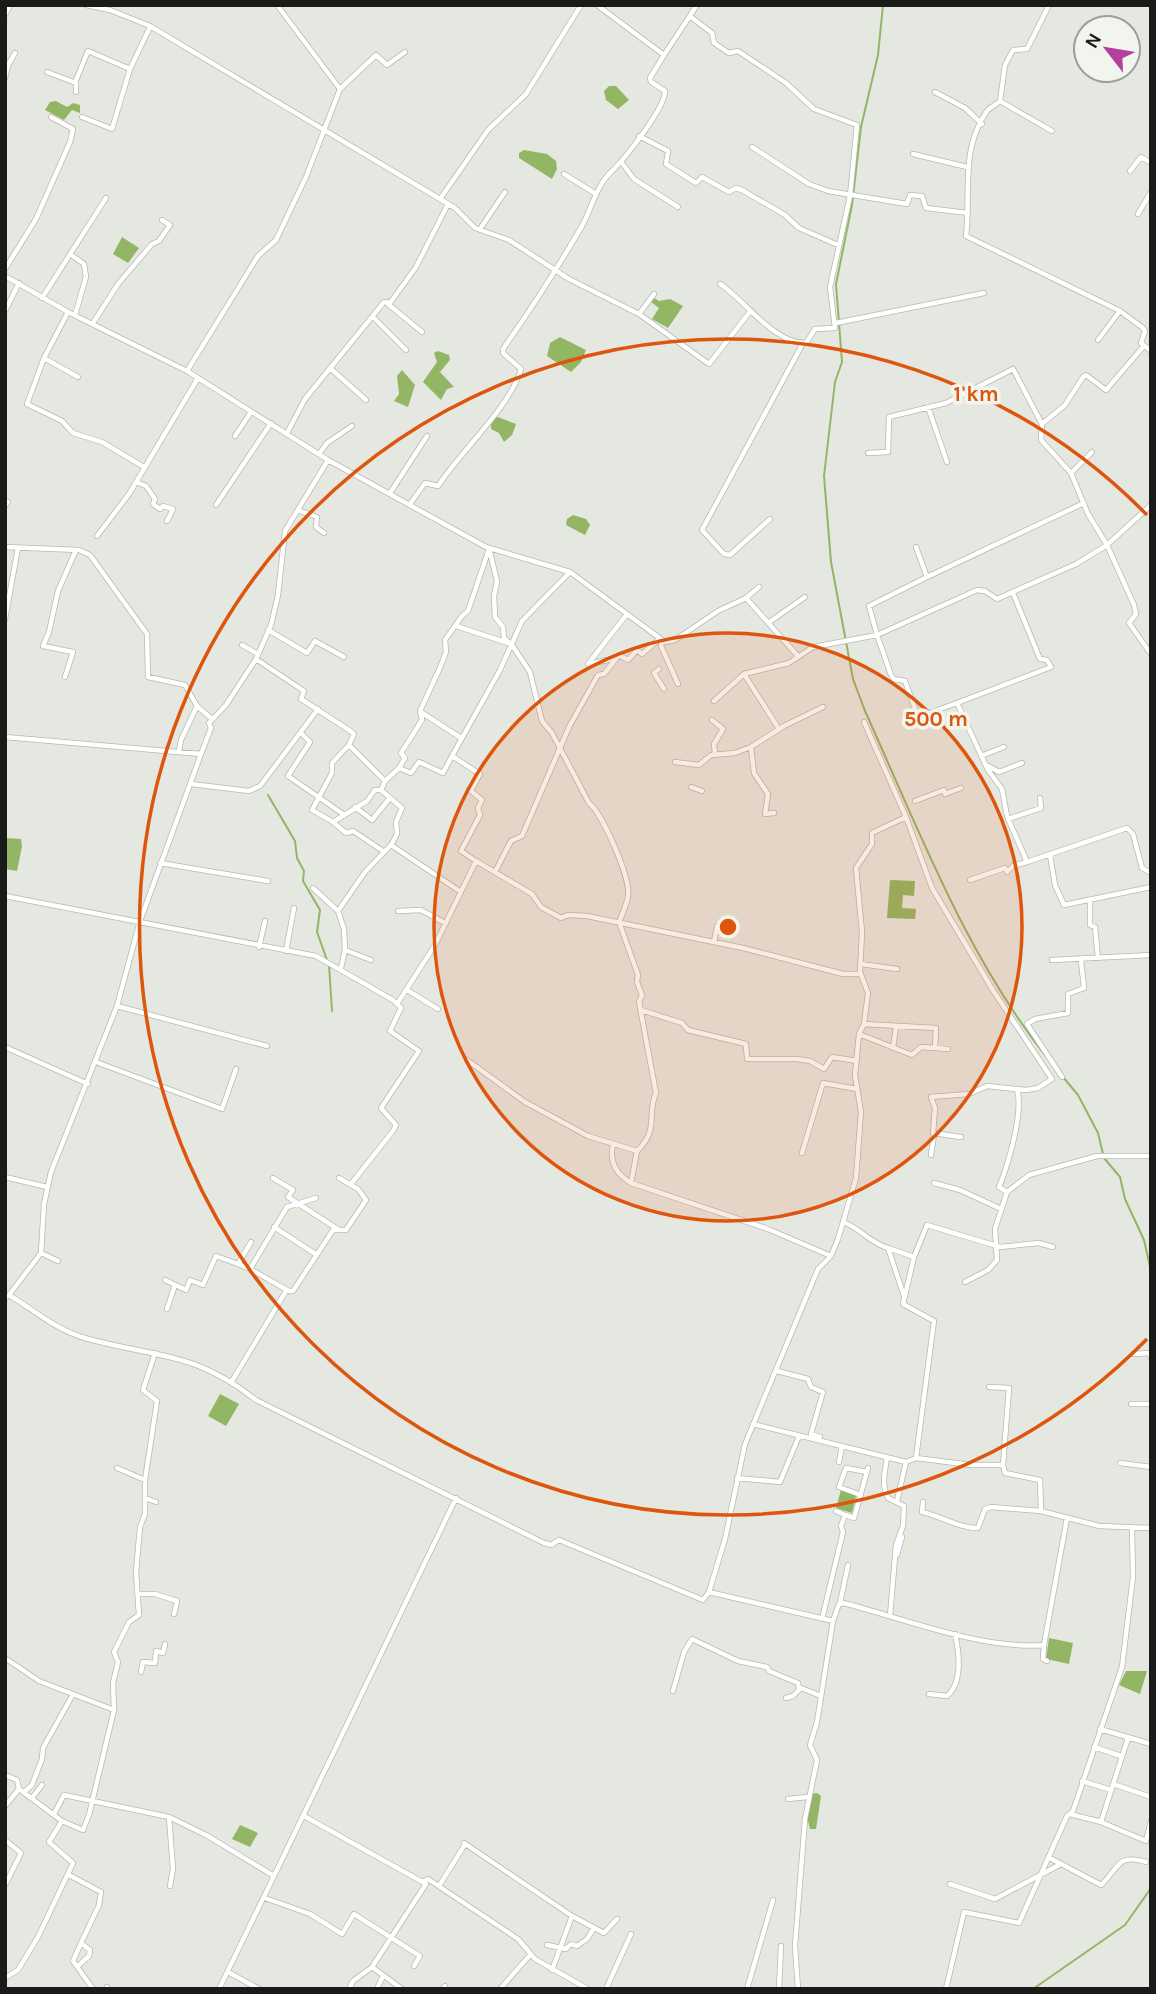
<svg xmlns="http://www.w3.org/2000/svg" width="1156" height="1994" viewBox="0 0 1156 1994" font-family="Karla,sans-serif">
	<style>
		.water { fill: #92b663 }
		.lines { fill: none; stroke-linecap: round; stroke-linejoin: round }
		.stream { stroke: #92b663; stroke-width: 2 }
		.street-casing { stroke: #b6b9b2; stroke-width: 6 }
		.street { stroke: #fff; stroke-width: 4.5 }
		.ring { fill: none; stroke: #de560d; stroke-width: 3.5 }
		.centre { fill: #de560d; stroke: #f2f5ee; stroke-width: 3.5 }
		.ring-label { font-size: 21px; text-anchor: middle; font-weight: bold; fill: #de560d; stroke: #f2f5ee; stroke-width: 7; stroke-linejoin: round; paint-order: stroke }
	</style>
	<rect width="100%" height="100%" fill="#e5e8e1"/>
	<!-- water -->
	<path class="water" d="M 609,86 L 616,86 L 629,100 L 618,109 L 606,100 L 604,91 Z
		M 56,101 L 67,107 L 73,103 L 80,105 L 80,113 L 72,110 L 64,120 L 45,110 L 50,102 Z
		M 524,150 L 547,154 L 556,161 L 557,169 L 552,179 L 519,158 L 519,153 Z
		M 122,237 L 139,248 L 128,263 L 113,254 Z
		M 654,298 L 659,301 L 670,299 L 683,306 L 668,328 L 652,319 L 659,308 L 651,302 Z
		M 560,337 L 586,350 L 581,362 L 571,372 L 547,356 L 550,343 Z
		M 438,351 L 449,355 L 450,360 L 440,372 L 454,387 L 447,389 L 441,400 L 423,382 L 437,362 L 434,353 Z
		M 402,370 L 415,385 L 408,407 L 394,401 L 399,394 L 397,376 Z
		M 498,417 L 516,424 L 512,435 L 504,442 L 499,433 L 491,429 L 491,420 Z
		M 573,515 L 586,519 L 590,525 L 585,535 L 566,525 L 567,519 Z
		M 5,838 L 21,839 L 22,846 L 17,871 L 5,869 Z
		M 890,880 L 915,881 L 914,896 L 903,895 L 902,908 L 916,909 L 915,919 L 887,918 Z
		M 220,1394 L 239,1404 L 226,1426 L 208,1416 Z
		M 841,1490 L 856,1496 L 852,1513 L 836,1508 Z
		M 1049,1638 L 1073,1643 L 1069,1664 L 1046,1659 Z
		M 1126,1671 L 1147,1671 L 1140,1694 L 1119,1685 Z
		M 817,1793 L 821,1796 L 816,1829 L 810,1829 L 807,1817 L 811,1794 Z
		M 240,1825 L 258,1833 L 250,1847 L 232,1839 Z"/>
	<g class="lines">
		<!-- stream -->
		<path class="stream" d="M 883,5 L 878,55 L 861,127 L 852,205 L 836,284 L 842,362 L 835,382 L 824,476 L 831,562 L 853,679 L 865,711 C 919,830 966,956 1048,1059
			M 268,795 L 295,841 L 297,858 L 304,871 L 303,881 L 320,910 L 317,932 L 327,960
			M 329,965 L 332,1011
			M 1063,1077 L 1078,1095 L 1098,1133 L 1104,1158 L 1120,1177 L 1125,1199 L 1144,1240 L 1151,1271
			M 1033,1989 L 1125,1925 L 1151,1888"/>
		<!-- street casing -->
		<g class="street-casing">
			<path id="street" d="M 86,5 L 110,10 L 150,26 L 455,208 L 475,228 L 509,240 L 569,279 L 639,314 L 654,294
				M 277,5 L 340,89
				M 597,5 L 664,55 L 697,5
				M 1049,5 L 1027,49 L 1013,50 L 1005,65 L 1000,101 C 996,105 990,107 987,111 C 960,149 971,194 966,236 L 1120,311 L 1143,328 L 1145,331 L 1141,343 L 1151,351
				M 5,15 L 10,5
				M 691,17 L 712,33 L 714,43 L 729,53 L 738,51 L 786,83 L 814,109 L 857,125 L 850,196 L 830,287 L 835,328 L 815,329 L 806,343 C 774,344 745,300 720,284
				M 405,52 L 387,65 L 376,55 L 340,89 L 306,177 L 276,240 L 258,256 L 187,371 L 328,460 L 486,547 L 570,572
				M 47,72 L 76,83
				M 5,78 L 8,65 L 15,53
				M 76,92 L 76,80 L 88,51 L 130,69
				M 935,92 L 965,108 L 982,124
				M 1000,101 L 1052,131
				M 82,117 L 112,129 L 130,69 L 150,27
				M 639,136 L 668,151 L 666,164 L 696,183 L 702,177 L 729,192 L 736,188 L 742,190 L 785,215 L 799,228 L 838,245
				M 752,147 L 809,184 L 828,191 L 907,204 L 910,195 L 922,196 L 926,208 L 968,213
				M 913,154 L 967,167
				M 622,163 L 634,179 L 678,207
				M 1130,171 L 1141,157 L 1151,163
				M 564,174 L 596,194
				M 440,199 L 488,130 L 526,94 L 581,5
				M 1138,214 L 1151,192
				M 480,229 L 505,192
				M 70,254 L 84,264 L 86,277 L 75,315
				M 5,269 L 36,219 L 70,142 L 73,129 L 51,117
				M 5,276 L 68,312 L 187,371
				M 42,298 L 106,198
				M 388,304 L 422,332
				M 5,311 L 19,283
				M 68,312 L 44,358 L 27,404 L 62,421 L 73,433 L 102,442 L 144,467
				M 639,314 L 709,364 L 749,313
				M 374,318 L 406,350
				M 93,323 L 118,284 L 152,244 L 159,241 L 170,225 L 162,220
				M 836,323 L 984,293
				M 1098,340 L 1119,312
				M 1143,347 L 1106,390 L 1086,375 L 1083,377 L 1065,405 L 1042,424 L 1041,440 L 1071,473 L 1088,514 L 1107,545 L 1076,564 L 997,599 L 985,591 L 977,590 L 877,635 L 891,675 L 894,679 L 905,681 L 918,717 L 957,703 L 988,770 L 1002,789 L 1007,816 L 1027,862 L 1127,828 L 1133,834 L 1142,868 L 1151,873
				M 44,358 L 78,377
				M 330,368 L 366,400
				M 928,407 L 947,462
				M 287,433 L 305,399 L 384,302 L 390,303 L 416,267 L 448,204
				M 235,436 L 251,412
				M 868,453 L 888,452 L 889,417 L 946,403 L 1013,369 L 1042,424
				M 319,454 L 327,443 L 352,426
				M 1071,473 L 1092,452
				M 136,482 L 146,486 L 155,499 L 153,504 L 160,509 L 163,506 L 173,509 L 167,521
				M 390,493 L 427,436
				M 410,504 L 425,483 L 438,486 C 460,452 511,406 521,369 L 503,353 L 503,349 C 531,309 557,269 582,226 C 592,208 596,185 613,170 C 626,157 665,108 665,91 L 651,82 L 650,78 L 664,55
				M 216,505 L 271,423
				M 1151,505 L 1107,545 L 1134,605 L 1136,614 L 1129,623 L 1151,654
				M 5,506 L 8,502
				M 300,511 L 317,517 L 316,527 L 324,533
				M 770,519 L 730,555 L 724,554 L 702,530 L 803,343
				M 97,536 L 129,494 L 198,378
				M 5,547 L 79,550 L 90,555 L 147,634 L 148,677 L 185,685 L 197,706 L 212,719
				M 489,548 L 497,581 L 494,596 L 495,617 L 503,627 L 504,638 L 512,645 L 530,672 L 542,721 L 552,733 L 589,803 C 603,814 631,879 628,896 C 627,905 622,914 619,922 L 638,975 L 637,982 L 642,995 L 639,1002 L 656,1093 C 646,1115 660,1129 637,1151
				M 927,577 L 1084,503
				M 746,598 L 759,587
				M 5,619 L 18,548
				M 768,623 L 805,597
				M 456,626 L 508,643
				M 268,630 L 307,653 L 315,641 L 344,657
				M 662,641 L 661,646 L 678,684
				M 242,645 L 258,654
				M 256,659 L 271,625 L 278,595 L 285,531 L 328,460
				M 588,664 L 627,614
				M 589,664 L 617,658
				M 659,669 L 654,673 L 664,689
				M 744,674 L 779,729
				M 65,677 L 73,652 L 43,646 L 49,632 L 58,591 L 76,550
				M 714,701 L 744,674 L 789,663 L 813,647 L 877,635 L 869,606 L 927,577 L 916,547
				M 957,703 L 1051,667 L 1047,660 L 1040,659 L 1013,593
				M 421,712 L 461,738
				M 712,720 L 723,729 L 714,744 L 715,754
				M 864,722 L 906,817
				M 302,734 L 310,742 L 288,776 L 343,814
				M 5,737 L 201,754 L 140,921 L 117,1006 L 51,1172 L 44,1204 L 41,1253 L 9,1295
				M 349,745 L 332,763 L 332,773 L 312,810 L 333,822 L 367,801 L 375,790 L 381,790
				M 751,748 L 754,773 L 768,794 L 765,814 L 774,813
				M 179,752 L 181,740 L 197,706
				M 201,754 L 211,728 L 209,723 L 226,705 L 256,659 L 304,691 L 301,699 L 352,732 L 354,734 L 349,745 L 385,781 L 381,790 L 402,808 L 396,822 L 397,834 L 391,845 L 461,892
				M 981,756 L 1004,747
				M 675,762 L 699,765 L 711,755 L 735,753 L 751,747 L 784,726 L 823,707
				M 988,766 L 999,772 L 1022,763
				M 399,768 L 411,773 L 419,762 L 443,773 L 452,756
				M 385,781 L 399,768 L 405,758 L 401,753 L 422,720 L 420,711 L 439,670 L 446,652 L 445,640 L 462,616 L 468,611 L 489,549
				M 191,784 L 249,791 L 260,786 L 318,709
				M 691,787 L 702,791
				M 915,801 L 944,790 L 945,794 L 961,788
				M 355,807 L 372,820 L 389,799
				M 1008,819 L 1041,808 L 1040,798
				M 333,822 L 346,833 L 353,831 L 383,851
				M 1050,855 L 1055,885 L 1064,905 L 1151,887
				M 476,861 L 461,851 L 480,815 L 478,808 L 482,800 L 471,791 L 480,774 L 452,756 L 500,670 L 522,621 L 570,572 L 665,642 L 675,640 L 718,611 L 746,598 L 797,655
				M 160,863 L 268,881
				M 495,872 L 511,841 L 522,836 L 569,727 L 598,675 L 604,674 L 619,655 L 628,660 L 637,650 L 642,654 L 658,640
				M 970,880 L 1005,868 L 1007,872 L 1013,866 L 1027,862
				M 313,888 L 338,911
				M 5,896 L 316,956 L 393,1000 L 401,1008 L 390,1031 L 419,1051 L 381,1108 L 396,1125 L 393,1131 L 351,1184
				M 1090,900 L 1090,925 L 1095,927 L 1098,958
				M 398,911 L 421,910 L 445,923
				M 714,942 L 717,926
				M 259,947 L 265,921
				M 345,950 L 344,929 L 338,911 L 365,872 L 391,845
				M 286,951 L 294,908
				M 1052,960 L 1151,955
				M 861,964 L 897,969
				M 341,968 L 345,950 L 371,960
				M 407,990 L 438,1009
				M 397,1004 L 435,945 L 476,861 L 532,894 L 541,907 L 561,918 L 568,915 L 587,916 L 743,948 L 843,974 L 861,974
				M 117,1006 L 267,1046
				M 641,1010 L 682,1023 L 688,1030 L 746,1044 L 747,1059 L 797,1059 L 810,1061 L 824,1069 L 832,1057 L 857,1061
				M 864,1024 L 936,1028 L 935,1048
				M 859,1034 L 864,1024 L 868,993 L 860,972 L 862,932 L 856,868 L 872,844 L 872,833 L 906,817 L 932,888 L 994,992 L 1052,1079 L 1038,1088 L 1026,1090 L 987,1086 L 969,1094 L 931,1097 L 935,1108 L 933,1133 L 961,1137
				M 5,1047 L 88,1084
				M 893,1048 L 896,1027
				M 467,1060 L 525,1102 L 588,1136 L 637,1151 L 631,1183
				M 96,1062 L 222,1109 L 236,1069
				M 1062,1077 L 1027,1024 L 1035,1019 L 1068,1013 L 1068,994 L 1084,988 L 1081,961 L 1084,958
				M 613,1144 C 609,1161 616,1174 631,1183 L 768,1229 L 831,1256
				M 802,1153 L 823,1083 L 857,1089
				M 931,1155 L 934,1135
				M 5,1177 L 47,1187
				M 273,1178 L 293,1190 L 288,1197 L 339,1230
				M 934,1183 L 960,1190 L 1001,1209
				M 1007,1192 L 1029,1175 L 1097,1156 L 1151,1156
				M 843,1222 C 860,1228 870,1243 888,1248 L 904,1296
				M 274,1227 L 317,1255
				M 888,1248 L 914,1257 L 903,1304 L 934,1321 L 916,1458
				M 41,1253 L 58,1261
				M 914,1257 L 927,1225 L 1000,1247 L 1039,1243 L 1053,1247
				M 250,1269 L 238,1264 L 251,1242
				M 165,1280 L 186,1290 L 190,1280 L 203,1285 L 216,1256 L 238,1264
				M 965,1282 L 988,1270 L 997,1260 L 995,1229 L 1007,1192 L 999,1187 C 1008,1165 1024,1112 1017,1089
				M 289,1291 L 250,1269 L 287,1207 L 316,1198
				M 5,1299 L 9,1295 C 34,1310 56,1330 85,1338 C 155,1358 193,1350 256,1400 L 544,1543 L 551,1545 L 559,1540 L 703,1600 L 709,1592 L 725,1539 L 745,1444 L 818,1269 L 831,1256 L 838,1239 L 856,1178 L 861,1112 L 855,1075 L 859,1034 L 912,1055 L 921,1047 L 948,1049
				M 167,1309 L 175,1285
				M 1133,1354 L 1150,1353 L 1151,1358
				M 777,1371 L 808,1379 L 811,1387 L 823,1392 L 811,1434 L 820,1437
				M 232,1381 L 286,1291 L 293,1291 L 333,1230 L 346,1230 L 366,1200 L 358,1189 L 339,1178
				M 989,1387 L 1009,1388 L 1003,1465
				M 1131,1404 L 1151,1404
				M 753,1424 L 906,1462 L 916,1458 L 971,1465 L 1003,1465 L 1005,1473 L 1040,1480 L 1041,1511 L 1099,1526 L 1151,1528
				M 887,1457 C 885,1472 881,1484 888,1498 L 904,1506 L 903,1526 L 896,1545 L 890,1616
				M 839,1462 L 842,1446
				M 1120,1463 L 1151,1467
				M 117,1468 L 145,1480
				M 737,1478 L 780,1482 L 799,1436
				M 861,1495 L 839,1487 L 846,1468 L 867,1472
				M 145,1498 L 156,1502
				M 897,1501 L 906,1462
				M 923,1502 L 922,1512 C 941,1516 958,1528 978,1528 L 985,1509 L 991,1507 L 1041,1511
				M 845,1515 L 854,1518 L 868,1468
				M 897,1555 L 902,1537
				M 709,1592 L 833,1621 L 817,1722 L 810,1745 L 817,1760 L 805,1819 L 795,1946 L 798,1989
				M 138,1594 L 155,1594 L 177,1601 L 174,1614
				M 840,1603 L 848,1565
				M 822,1619 L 843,1532 L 841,1526 L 845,1515 L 836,1511
				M 833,1621 L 839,1604 L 843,1603 C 903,1618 982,1650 1044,1645 L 1067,1518
				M 1044,1645 L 1043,1659 L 1047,1661
				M 5,1658 L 39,1681 L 114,1710
				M 141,1672 L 143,1662 L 155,1663 L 156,1651 L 163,1653 L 165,1644
				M 673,1691 L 684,1652 L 692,1639 L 738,1661 L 767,1667 L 769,1671 L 798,1683 L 799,1689
				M 929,1694 L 947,1696 C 963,1682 959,1652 955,1634
				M 786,1698 L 793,1696 L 801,1688 L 821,1696
				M 1100,1729 L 1151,1744
				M 1094,1747 L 1121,1756
				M 5,1775 L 17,1780 L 19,1789 L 62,1821 L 49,1842 L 73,1863 L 38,1937 L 18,1970 L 5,1978
				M 1082,1781 L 1111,1790
				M 1113,1784 L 1151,1797
				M 24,1792 L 32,1785 L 42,1759 L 43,1748 L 72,1696
				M 32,1798 L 42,1785
				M 788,1799 L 807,1797
				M 5,1806 L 19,1789
				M 54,1814 L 64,1795 L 169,1817 L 206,1835 L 274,1876 L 219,1989
				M 1070,1814 L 1101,1822 L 1146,1841 L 1151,1821
				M 304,1816 L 426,1884 L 372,1967 L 353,1981 L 349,1989
				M 169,1817 L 173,1869 L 170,1886
				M 62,1821 L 83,1830 L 89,1815 L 114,1710 L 113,1683 L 118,1662 L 114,1652 L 129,1622 L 139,1615 L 136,1572 L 140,1527 L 145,1514 L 145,1480 L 157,1401 L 143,1390 L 155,1353
				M 1101,1822 L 1128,1738
				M 5,1840 L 21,1853 L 5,1885
				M 464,1843 L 572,1916 L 604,1933 L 617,1919
				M 1048,1857 L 1101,1885 C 1119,1868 1117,1853 1146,1862
				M 69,1875 L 101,1892 L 99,1905 L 81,1943
				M 274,1876 L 456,1498
				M 424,1881 L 428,1879 L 518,1939 L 535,1959 L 588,1989
				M 950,1884 L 995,1899 L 1061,1864
				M 439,1886 L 464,1846
				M 265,1898 L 310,1914 L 342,1934 L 354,1914 L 420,1956 L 414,1966
				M 547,1945 L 566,1949 L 571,1944 L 577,1946 L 587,1939 L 594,1928
				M 79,1965 L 89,1956 L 90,1950 L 81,1943 L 73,1961 L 93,1989
				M 372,1967 L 402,1989
				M 552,1970 L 572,1916
				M 228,1972 L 259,1989
				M 107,1989 L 107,1987
				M 377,1989 L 383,1976
				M 443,1989 L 445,1986
				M 500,1989 L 530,1955
				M 606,1989 L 631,1934
				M 747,1989 L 773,1900
				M 779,1989 L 781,1946
				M 946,1989 L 964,1912 L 1019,1923 L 1067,1816 L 1073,1811 L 1122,1667 L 1133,1577 L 1132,1527"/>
		</g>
		<!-- street -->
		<use href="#street" class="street"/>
	</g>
	<!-- distance rings -->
	<circle cx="728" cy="927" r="294" fill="#de560d" fill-opacity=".12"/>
	<g class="ring">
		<circle cx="728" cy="927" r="294"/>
		<path d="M1147 1339A588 588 0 1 1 1147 515"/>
	</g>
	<circle cx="728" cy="927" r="10" class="centre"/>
	<g class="ring-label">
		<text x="976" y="401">1 km</text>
		<text x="936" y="726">500 m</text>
	</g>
	<!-- border -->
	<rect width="1156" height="1994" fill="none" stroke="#1a1b18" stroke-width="14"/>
	<!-- north arrow -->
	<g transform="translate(1107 49) rotate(301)"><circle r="33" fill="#f2f5ee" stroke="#9c9e98" stroke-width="2"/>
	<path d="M0-5L12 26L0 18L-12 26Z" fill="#b1419d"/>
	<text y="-10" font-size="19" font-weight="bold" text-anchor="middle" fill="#1a1b18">N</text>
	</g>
</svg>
